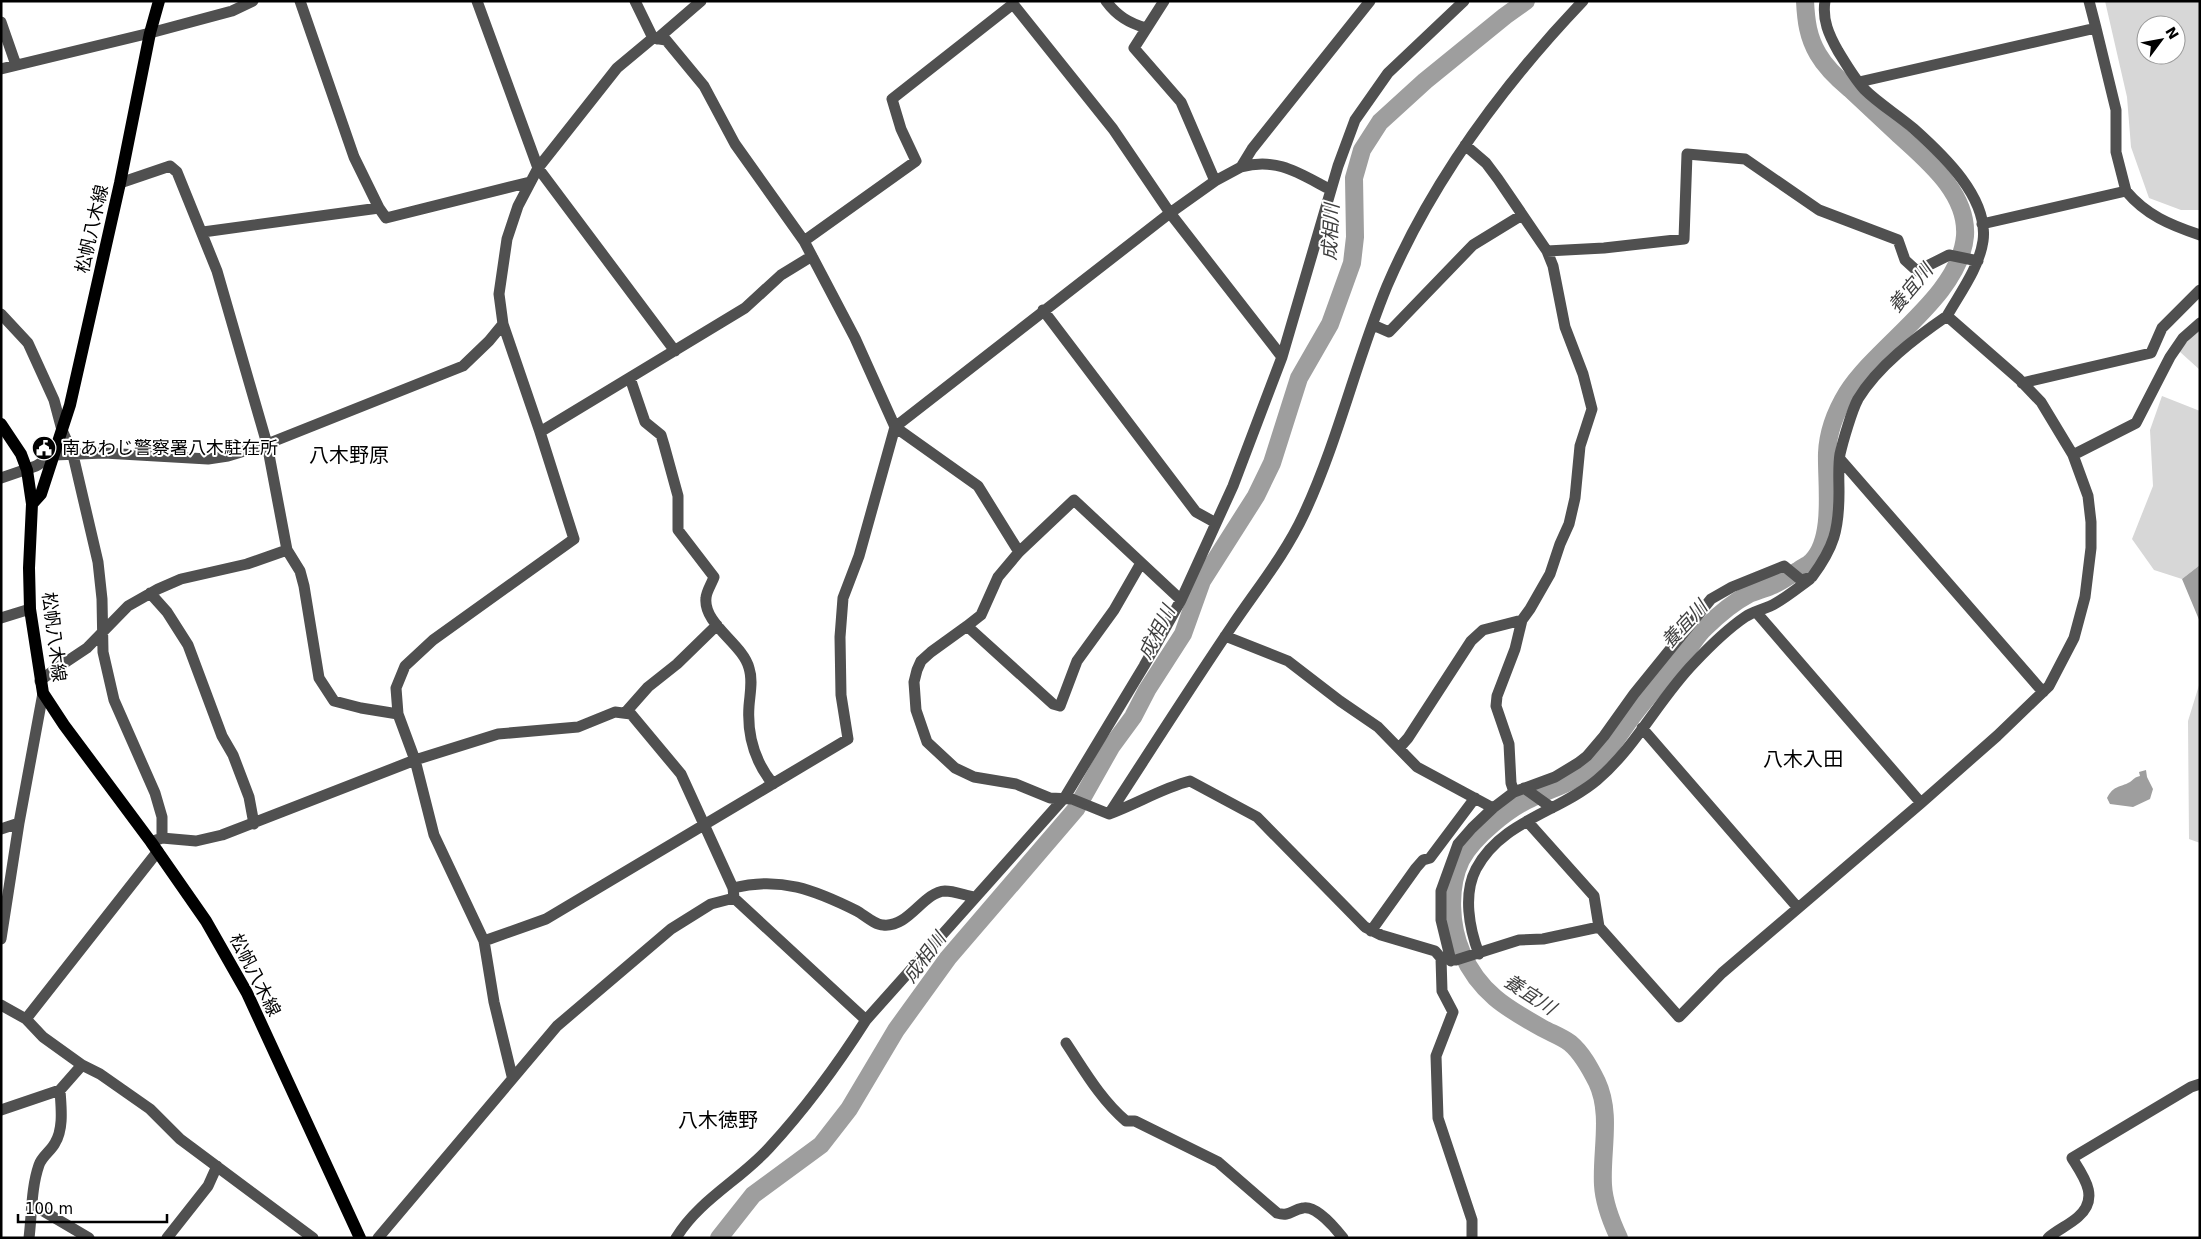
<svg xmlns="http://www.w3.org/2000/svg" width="2201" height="1239" viewBox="0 0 2201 1239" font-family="'DejaVu Sans','Noto Sans JP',sans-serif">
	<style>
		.green { fill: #d7d7d7; fill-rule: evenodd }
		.water { fill: #9e9e9e }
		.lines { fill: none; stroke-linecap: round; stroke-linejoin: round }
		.river { stroke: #9e9e9e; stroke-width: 18 }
		.minor { stroke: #505050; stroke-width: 11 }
		.major { stroke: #000; stroke-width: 12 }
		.labels { text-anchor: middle; stroke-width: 4; stroke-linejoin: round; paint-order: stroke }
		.street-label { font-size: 18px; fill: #000; stroke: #fff }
		.poi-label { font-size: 18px; fill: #000; stroke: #fff; text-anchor: start }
		.water-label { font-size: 19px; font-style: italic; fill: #3f3f3f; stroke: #fff }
		.quarter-label { font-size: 20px; fill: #000; stroke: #fff }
	</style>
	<rect width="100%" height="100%" fill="#fff"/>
	<!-- green -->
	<path class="green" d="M 2105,1 L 2200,1 L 2200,210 L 2181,210 L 2149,198 L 2131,147 L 2127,97 ZM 2146,25 L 2176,25 L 2176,55 L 2146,55 Z
		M 2200,330 L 2200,370 L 2179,351 L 2194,334 Z
		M 2162,396 L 2200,411 L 2200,565 L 2182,579 L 2154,570 L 2132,539 L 2153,486 L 2150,430 Z
		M 2200,682 L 2200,843 L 2189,839 L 2188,721 Z"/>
	<!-- water -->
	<path class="water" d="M 2200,565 L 2200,622 L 2182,579 Z
		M 2146,770 L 2147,777 L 2153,789 L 2150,799 L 2133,807 L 2110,804 L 2107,798 C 2114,785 2119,788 2130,782 C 2134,779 2135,777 2140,776 L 2139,772 Z"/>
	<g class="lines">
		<!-- river -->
		<path class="river" d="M 719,1238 L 753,1195 L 821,1145 L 849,1109 L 896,1030 L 948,958 L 1076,809 L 1111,747 L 1133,717 L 1147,690 L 1183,634 L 1202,581 L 1256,496 L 1272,463 L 1299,378 L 1330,324 L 1352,263 L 1355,237 L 1354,178 L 1362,150 L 1380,122 L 1425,81 L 1505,16 L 1526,1
			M 1619,1238 C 1611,1221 1604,1203 1603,1185 C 1601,1151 1612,1114 1597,1082 C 1590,1068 1582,1053 1570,1043 C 1562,1037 1551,1033 1542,1028 C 1506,1008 1479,992 1462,953 C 1450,926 1448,887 1461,860 C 1473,837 1509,808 1532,798 C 1557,786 1575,783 1595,764 C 1611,750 1621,731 1634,714 C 1650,693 1668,673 1685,653 C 1692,645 1697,635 1705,628 C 1718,615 1732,603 1749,594 C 1756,591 1764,589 1771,586 C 1781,582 1790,575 1799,570 C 1803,567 1809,565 1812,561 C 1835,538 1826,482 1827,453 C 1828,431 1836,411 1847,393 C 1878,344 1960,296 1965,236 C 1968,192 1925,159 1897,133 C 1881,118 1866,104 1850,89 C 1838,79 1826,68 1818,54 C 1808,37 1806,21 1805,1"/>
		<!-- minor -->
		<path class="minor" d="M 300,1 L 354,157 L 379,208
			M 477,1 L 538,168 L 675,351
			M 635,1 L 653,38
			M 1106,1 C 1117,16 1129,23 1146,28
			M 1164,1 L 1134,48 L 1181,102 L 1215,181
			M 1825,1 C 1822,20 1829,35 1838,51 C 1846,64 1854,78 1864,89 C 1879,104 1898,115 1914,129 C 1943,155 1989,198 1983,241 C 1979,268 1960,293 1947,316
			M 2089,1 L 2096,28
			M 1,22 L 16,65
			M 657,39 L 701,1
			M 1,69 L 150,33 L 232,11 L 253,1
			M 1859,82 L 2096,28 L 2116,110 L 2116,152 L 2126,191
			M 1465,145 L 1486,163 L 1498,179 L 1547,251 L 1553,266 L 1565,327 L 1583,374 L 1592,409 L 1580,446 L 1575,498 L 1569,524 L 1560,544 L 1550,574 L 1530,609 L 1522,620 L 1515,649 L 1497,696 L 1496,706 L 1509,744 L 1511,783 L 1514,792
			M 1241,167 C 1278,157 1300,174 1331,190
			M 120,183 L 170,166 L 177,172 L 217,271 L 267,444 L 287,550 L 300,571 L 304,586 L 319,678 L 334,701 L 361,708 L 398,714
			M 1982,224 L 2126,191 C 2146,215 2170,225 2200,235
			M 203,232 L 379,208 L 386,218 L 530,182
			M 1547,251 L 1604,248 L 1684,239 L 1687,154 L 1745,159 L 1819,210 L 1898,240 L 1905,260 L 1917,271 L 1949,255 L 1978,261
			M 1043,310 L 1196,512 L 1216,523
			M 1,314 L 28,343 L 54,400 L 62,430 L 73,455 L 98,562 L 102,599 L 103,652 L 114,700 L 155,793 L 162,817 L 162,838
			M 503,324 L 540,432 L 574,539 L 433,640 L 405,666 L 396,688 L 398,714 L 415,760 L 434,835 L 484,941 L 494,1002 L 512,1076
			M 1373,325 L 1389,332 L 1473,245 L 1522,215
			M 1282,357 L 1170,213 L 1215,181 L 1241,167 L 1252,149 L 1370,1
			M 630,378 L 645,422 L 661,435 L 664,445 L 678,496 L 678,530 L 714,577 C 712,583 706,592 706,598 C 703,624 743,644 749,668 C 753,680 750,693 749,706 C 747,735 755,762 773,784
			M 2022,383 L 2151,353 L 2162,328 L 2200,290
			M 540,432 L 745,308 L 781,275 L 812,256
			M 1840,459 L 2043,692
			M 1,478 L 36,466 L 54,455 L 104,453 L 208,459 L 228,456 L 267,444 L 463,366 L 489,341 L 503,324 L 499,294 L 507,239 L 518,206 L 538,168 L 617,68 L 653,38 L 666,40 L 704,86 L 735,144 L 804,241 L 855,338 L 895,427 L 978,486 L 1019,552 L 1074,500 L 1181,600
			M 1019,552 L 998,577 L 981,615 L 967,626 L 1053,704 L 1060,706 L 1077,661 L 1114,610 L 1141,563
			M 150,593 L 167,612 L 188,645 L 222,736 L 233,755 L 249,797 L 254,824
			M 1756,612 L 1921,803
			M 1,618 L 30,609
			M 967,626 L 931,652 L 921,661 L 917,670 L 914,682 L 916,710 L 927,742 L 955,768 L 974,777 L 1016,784 L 1050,798 L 1072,799 L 1109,814 C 1137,804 1162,788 1190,781 L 1257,817 L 1365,927 L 1381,935 L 1435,951 L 1441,958 L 1456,960 L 1519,940 L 1543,939 L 1599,927 L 1594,896 L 1527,821
			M 1225,636 L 1288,661 L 1340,701 L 1378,727 L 1417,767 L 1493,808
			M 40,681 L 54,670 L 87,648 L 128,606 L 158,589 L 181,579 L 247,564 L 287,550
			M 625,713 L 648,687 L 677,664 L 717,625
			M 1642,728 L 1798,908
			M 1400,747 L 1408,738 L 1471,641 L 1483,630 L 1522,620
			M 1524,788 L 1552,808
			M 1109,814 C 1150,751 1190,688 1232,626 C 1256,590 1285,555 1304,514 C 1338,441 1356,361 1387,286 C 1433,179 1503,85 1583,1
			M 1,829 L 19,823
			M 151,842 L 162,838 L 196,841 L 222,835 L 415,760 L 498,734 L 578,727 L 615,712 L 631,714 L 681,774 L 733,888 L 734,898 L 866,1020 L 1065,797 L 1144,666 L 1181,600 L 1233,486 L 1282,357 L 1338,166 L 1355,120 L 1388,73 L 1464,1
			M 733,888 C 780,876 815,890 857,911 C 864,915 875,925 883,925 C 909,928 923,892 945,891 C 955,891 966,896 975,897
			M 1599,927 L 1679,1017 L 1722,973 L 1921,803 L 1997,736 L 2049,686 L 2074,638 L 2085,597 L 2091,548 L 2091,522 L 2088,496 L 2073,455
			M 1371,931 L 1416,868 L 1423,860 L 1430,858 L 1475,798
			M 1,939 L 19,823 L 43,693
			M 484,941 L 546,919 L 848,739 L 841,695 L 840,637 L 843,598 L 859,556 L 895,427 L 1170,213 L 1113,129 L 1013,4 L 892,99 L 901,129 L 916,161 L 804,241
			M 1479,954 C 1469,928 1463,894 1476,869 C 1501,821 1559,812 1597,780 C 1636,747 1659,699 1694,663 C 1709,647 1726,630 1745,617 C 1754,611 1766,609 1776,603 C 1788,596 1799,587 1810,579
			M 1441,958 L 1442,991 L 1453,1012 L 1436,1056 L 1438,1118 L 1472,1220 L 1472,1238
			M 1451,961 L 1441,920 L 1441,891 L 1458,844 L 1472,828 L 1493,808 L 1514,792 L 1555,777 L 1578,763 L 1587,756 L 1604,736 L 1634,694 L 1711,599 L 1732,587 L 1784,566 L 1801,580 L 1812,577 C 1834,547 1839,530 1839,492 C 1839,480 1838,466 1840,454 C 1843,441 1852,410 1858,399 C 1878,366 1915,338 1947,316 L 2019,379 L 2041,402 L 2073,455 L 2136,423 L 2170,357 L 2183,338 L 2200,323
			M 1,1005 L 26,1019 L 43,1037 L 82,1065
			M 26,1019 L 158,851
			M 1066,1043 C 1084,1070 1101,1100 1126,1121 L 1135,1121 L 1218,1162 L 1277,1213 C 1290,1217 1291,1210 1303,1208 C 1316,1205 1336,1229 1343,1238
			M 1,1110 L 60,1090 L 82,1065 L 100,1074 L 150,1109 L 180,1139 L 313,1238
			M 33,1205 L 89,1238
			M 29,1238 C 32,1214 31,1188 39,1165 C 42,1156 51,1151 55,1143 C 64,1128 61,1107 60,1090
			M 167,1238 L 208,1186 L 217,1166
			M 378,1238 L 557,1026 L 671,929 L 711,904 L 734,898
			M 676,1238 C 699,1200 740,1180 769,1148 C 805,1109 838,1064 866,1020
			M 2048,1238 C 2057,1230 2069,1225 2078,1217 C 2100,1198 2084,1177 2072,1158 L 2191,1087 L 2200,1084"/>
		<!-- major -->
		<path class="major" d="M 1,424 L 21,454 L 27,470 L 32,504 L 29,568 L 30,609 L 43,693 L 64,725 L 151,842 L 206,921 L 247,993 L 360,1238
			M 32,504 L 41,494 L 70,405 L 120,183 L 150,33 L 159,1"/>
	</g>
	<!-- icons -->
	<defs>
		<g id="civic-disc" transform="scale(1.25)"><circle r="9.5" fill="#000" stroke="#fff"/><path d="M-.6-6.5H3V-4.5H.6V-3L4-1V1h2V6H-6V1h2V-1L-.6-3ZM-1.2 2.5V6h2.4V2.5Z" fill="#fff"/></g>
	</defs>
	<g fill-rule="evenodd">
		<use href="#civic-disc" x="44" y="448"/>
	</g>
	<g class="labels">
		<!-- street labels -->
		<g class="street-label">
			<text transform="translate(92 229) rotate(-77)" y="6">松帆八木線</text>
			<text transform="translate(54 637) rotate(83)" y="6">松帆八木線</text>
			<text transform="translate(255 975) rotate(63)" y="6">松帆八木線</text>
		</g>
		<!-- poi labels -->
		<g class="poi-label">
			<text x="62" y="454">南あわじ警察署八木駐在所</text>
		</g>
		<!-- water labels -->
		<g class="water-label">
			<text transform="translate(1330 232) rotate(-87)" y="7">成相川</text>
			<text transform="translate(1910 288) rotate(-50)" y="7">養宜川</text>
			<text transform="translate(1684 624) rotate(-47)" y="7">養宜川</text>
			<text transform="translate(1156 632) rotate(-63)" y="7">成相川</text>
			<text transform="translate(924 957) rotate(-53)" y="7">成相川</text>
			<text transform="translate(1530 994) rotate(33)" y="7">養宜川</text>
		</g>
		<!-- quarter labels -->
		<g class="quarter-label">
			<text x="349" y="462">八木野原</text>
			<text x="1803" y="766">八木入田</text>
			<text x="718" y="1127">八木徳野</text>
		</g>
	</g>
	<!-- border -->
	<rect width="2201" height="1239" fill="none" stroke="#000000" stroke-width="5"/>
	<!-- north arrow -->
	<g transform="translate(2161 40) rotate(58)"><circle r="24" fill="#ffffff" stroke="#999999"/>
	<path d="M0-4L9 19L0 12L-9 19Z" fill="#000000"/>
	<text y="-8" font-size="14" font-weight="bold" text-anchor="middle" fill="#000000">N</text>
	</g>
	<!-- scale -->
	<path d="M18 1214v8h149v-8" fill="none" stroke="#000000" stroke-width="2.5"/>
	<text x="25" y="1214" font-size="15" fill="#000000" stroke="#ffffff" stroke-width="4" paint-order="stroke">100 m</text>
</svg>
